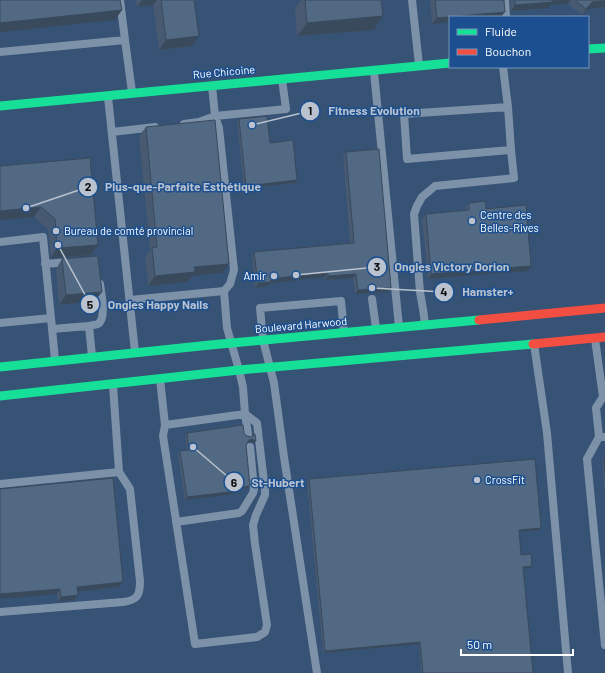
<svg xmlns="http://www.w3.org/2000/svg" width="605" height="673" viewBox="0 0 605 673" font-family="Barlow,sans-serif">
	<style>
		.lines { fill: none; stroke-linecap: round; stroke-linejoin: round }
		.lane { stroke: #7d92a8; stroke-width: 8 }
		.fast { stroke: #16e098; stroke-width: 9 }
		.jam { stroke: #f24e42; stroke-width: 9 }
		.wall { fill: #475a72 }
		.shaded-wall { fill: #394a5c }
		.building { fill: #526984; stroke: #394a5c }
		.poi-dot { fill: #b9c2ce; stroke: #1b4f8f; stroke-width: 1.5 }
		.labels { text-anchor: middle; stroke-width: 3; stroke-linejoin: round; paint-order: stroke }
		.street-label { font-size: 11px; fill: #fff; stroke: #1b4f8f }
		.poi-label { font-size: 11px; fill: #fff; stroke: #1b4f8f; text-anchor: start }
		.leader { fill: none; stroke: #b9c2ce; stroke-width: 1.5 }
		.callout-dot { fill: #b9c2ce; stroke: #1b4f8f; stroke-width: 1.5 }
		.mark-label { font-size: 12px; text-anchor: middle; font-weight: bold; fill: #111 }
		.callout-label { font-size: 12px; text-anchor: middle; font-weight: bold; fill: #b9c2ce; stroke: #1b4f8f; stroke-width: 3; stroke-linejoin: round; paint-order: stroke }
	</style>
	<rect width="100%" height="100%" fill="#365274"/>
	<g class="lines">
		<!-- lane -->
		<path class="lane" d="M 120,0 L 125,40
			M 412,0 L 419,65
			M 505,0 L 506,17
			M 0,52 L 125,40 L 132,92
			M 374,72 L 399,327
			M 212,86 L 215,116 L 286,109 L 282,79
			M 108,97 L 135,352
			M 508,107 L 511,150
			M 184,124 L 199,122 L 215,116 L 219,128 L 234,270 L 230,284 L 224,291
			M 112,132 L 155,127
			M 0,242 L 43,237 L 51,318
			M 45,264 L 69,262
			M 372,299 L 376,328
			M 130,300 L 224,291 L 227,328 L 239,370 L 243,387 L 245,414 L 165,425 L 160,379
			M 0,323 L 51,318 L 55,360
			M 425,324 L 423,309 L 420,292 L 414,214 L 417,206 L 422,197 L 435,186 L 514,178 L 511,150 L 407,159 L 404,114 L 508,107 L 503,67
			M 89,326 C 91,325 96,325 98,324 C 107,318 101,293 100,284
			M 52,329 L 89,326 L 92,356
			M 595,339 L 603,397 L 596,408 L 599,437 L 605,437
			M 534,344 L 547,433 L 568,673
			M 245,414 L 248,434
			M 165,425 L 163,436 L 195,644 L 257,637 L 265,632 L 267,625 L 255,544 L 253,525 L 256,515 L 265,495 L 265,490 L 257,423 L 245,414
			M 599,437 L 587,459 L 605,645
			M 0,484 L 119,472
			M 176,522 L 239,513 L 242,511 L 253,493 L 254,489 L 250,447
			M 0,612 L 123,602 C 138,600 140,595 140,581 L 130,489 L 119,472 L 113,385
			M 317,673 L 284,457 L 274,383 L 263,340 L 260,308 L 341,301 L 344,332"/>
		<!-- fast -->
		<path class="fast" d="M 588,49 L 605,48
			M 0,106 L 450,63
			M 0,367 L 210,345 L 479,320
			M 0,396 L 239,370 L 533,344"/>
		<!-- jam -->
		<path class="jam" d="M 479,320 L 605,308
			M 533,344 L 605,337"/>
	</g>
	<!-- wall -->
	<path class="wall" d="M 136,0 L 194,0 L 192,46 L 159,50 L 153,5 L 137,7 Z
		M 301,0 L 381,0 L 383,16 L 374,30 L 297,36 L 295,9 Z
		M 430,0 L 504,0 L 450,17 L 450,22 L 432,24 Z
		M 510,0 L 605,0 L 605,7 L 588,9 L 582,15 L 568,4 L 550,5 L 549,8 L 511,11 Z
		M 239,119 L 270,143 L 297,180 L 295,183 L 244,188 L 237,122 Z
		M 146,127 L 222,273 L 192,276 L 188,282 L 148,286 L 145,257 L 150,250 L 139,136 Z
		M 346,152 L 388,292 L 355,294 L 353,278 L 325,280 L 325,277 L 271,283 L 268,286 L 255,288 L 252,257 L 254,252 L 350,243 L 343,156 Z
		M 0,166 L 98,245 L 91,255 L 51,258 L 48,229 L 34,217 L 0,220 Z
		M 469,203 L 486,209 L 528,271 L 428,279 L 422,219 L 426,214 L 465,211 L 465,208 Z
		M 62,259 L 95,301 L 59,305 L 56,269 Z
		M 187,433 L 244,433 L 254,443 L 250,442 L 248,442 L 246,445 L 248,488 L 237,490 L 237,491 L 235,494 L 185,500 L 178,454 L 180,451 L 187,450 L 185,436 Z
		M 605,457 L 605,497 L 602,460 Z
		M 309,479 L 539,530 L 519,532 L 521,555 L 531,568 L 523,569 L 533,673 L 421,673 L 419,644 L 323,653 L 307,482 Z
		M 0,489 L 123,582 L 119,587 L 77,591 L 78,595 L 74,600 L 58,602 L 57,594 Z"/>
	<!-- shaded-wall -->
	<path class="shaded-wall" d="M 142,0 L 157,0 L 153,5 L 137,7 Z
		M 552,0 L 570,0 L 568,4 L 550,5 L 549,8 L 511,11 L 515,5 Z
		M 605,1 L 605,7 L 588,9 L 582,15 L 592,2 Z
		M 122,10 L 115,20 L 0,32 L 0,23 Z
		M 505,12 L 501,17 L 450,17 L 450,22 L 432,24 L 437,18 Z
		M 383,16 L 374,30 L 297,36 L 307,23 Z
		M 199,36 L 192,46 L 159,50 L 166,40 Z
		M 297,180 L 295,183 L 244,188 L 246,186 Z
		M 41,207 L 34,217 L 0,220 L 0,211 Z
		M 98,245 L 91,255 L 51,258 L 57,248 Z
		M 229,264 L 222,273 L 192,276 L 188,282 L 148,286 L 155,276 L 194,267 Z
		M 531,266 L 528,271 L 428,279 L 431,274 Z
		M 328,273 L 325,277 L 271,283 L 268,286 L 255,288 L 258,283 L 271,279 Z
		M 356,274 L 353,278 L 325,280 L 328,276 Z
		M 391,288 L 388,292 L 355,294 L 358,290 Z
		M 102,292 L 95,301 L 59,305 L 66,295 Z
		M 252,439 L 256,441 L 254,443 L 250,442 L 247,442 L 249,440 Z
		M 250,486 L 248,488 L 235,490 L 236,488 Z
		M 237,491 L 235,494 L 185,500 L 187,497 Z
		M 541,528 L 539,530 L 517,532 L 519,530 Z
		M 532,566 L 531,568 L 521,569 L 523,567 Z
		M 123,582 L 119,587 L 73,592 L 77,587 Z
		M 60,589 L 57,594 L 0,599 L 0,594 Z
		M 78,595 L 74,600 L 58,602 L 61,597 Z
		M 420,642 L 419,644 L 323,653 L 325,651 Z"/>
	<!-- building -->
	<path class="building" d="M 0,0 L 120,0 L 122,10 L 0,23 Z
		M 161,0 L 194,0 L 199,36 L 166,40 Z
		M 305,0 L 381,0 L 383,16 L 307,23 Z
		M 435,0 L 504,0 L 505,12 L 437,18 Z
		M 515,0 L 553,0 L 553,2 L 515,5 Z
		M 575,0 L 605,0 L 605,1 L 592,2 L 586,9 Z
		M 267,116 L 270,143 L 293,140 L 297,180 L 246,186 L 239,119 Z
		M 215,120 L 229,264 L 194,267 L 195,272 L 155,276 L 152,248 L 157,247 L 146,127 Z
		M 379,149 L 391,288 L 358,290 L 356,274 L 328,276 L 328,273 L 287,277 L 271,279 L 271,282 L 258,283 L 254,252 L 354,243 L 346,152 Z
		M 90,158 L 98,245 L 57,248 L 55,219 L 41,207 L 0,211 L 0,166 Z
		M 485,201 L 486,209 L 526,205 L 531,266 L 431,274 L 426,214 L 469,210 L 469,203 Z
		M 97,256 L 98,257 L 102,292 L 66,295 L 62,259 Z
		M 243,425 L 244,433 L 247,436 L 251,437 L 255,434 L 256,441 L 252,439 L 249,440 L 246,445 L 250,486 L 236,488 L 237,491 L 187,497 L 180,451 L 189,450 L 187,433 Z
		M 605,457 L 605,474 L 604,458 Z
		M 535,459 L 541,528 L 519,530 L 521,555 L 531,554 L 532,566 L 523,567 L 533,673 L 423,673 L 420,642 L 325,651 L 309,479 Z
		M 113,478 L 123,582 L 77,587 L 78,595 L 61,597 L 60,589 L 0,594 L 0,489 Z"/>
	<!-- markers -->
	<g class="poi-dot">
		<circle cx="472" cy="221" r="4"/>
		<circle cx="56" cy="231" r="4"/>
		<circle cx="274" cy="276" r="4"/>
		<circle cx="477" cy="480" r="4"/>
	</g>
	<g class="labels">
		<!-- street labels -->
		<g class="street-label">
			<text transform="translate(224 72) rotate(-5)" y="4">Rue Chicoine</text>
			<text transform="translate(301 325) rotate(-5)" y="4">Boulevard Harwood</text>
		</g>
		<!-- poi labels -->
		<g class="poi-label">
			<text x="480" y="219">Centre des<tspan x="480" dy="13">Belles-Rives</tspan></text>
			<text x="64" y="235">Bureau de comté provincial</text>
			<text x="266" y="280" text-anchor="end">Amir</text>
			<text x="485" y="484">CrossFit</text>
		</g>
	</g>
	<!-- callouts -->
	<path class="leader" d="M252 125L310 111M26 208L88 187M296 275L377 267M372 288L444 292M58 245L90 304M193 447L234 482"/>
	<g class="callout-dot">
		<circle cx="252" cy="125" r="4"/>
		<circle cx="26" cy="208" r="4"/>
		<circle cx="296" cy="275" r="4"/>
		<circle cx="372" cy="288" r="4"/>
		<circle cx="58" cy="245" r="4"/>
		<circle cx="193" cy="447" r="4"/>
		<circle cx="310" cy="111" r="10"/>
		<circle cx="88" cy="187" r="10"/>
		<circle cx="377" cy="267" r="10"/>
		<circle cx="444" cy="292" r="10"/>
		<circle cx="90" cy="304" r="10"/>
		<circle cx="234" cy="482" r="10"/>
	</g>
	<g class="mark-label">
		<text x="310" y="115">1</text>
		<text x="88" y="191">2</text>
		<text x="377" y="271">3</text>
		<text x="444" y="296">4</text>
		<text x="90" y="309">5</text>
		<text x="234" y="487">6</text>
	</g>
	<g class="callout-label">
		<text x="374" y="115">Fitness Evolution</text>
		<text x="183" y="191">Plus-que-Parfaite Esthétique</text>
		<text x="452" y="271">Ongles Victory Dorion</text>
		<text x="488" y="296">Hamster+</text>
		<text x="158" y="309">Ongles Happy Nails</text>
		<text x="278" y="487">St-Hubert</text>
	</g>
	<!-- legend -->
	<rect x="449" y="16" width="140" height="52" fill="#1b4f8f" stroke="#7695bc"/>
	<rect x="457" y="29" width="20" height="6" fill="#16e098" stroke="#7695bc"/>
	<text x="485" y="36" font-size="12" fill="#ffffff">Fluide</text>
	<rect x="457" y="49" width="20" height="6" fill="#f24e42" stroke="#7695bc"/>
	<text x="485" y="56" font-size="12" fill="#ffffff">Bouchon</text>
	<!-- scale -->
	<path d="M461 649v6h112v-6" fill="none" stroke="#ffffff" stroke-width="2"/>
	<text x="467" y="649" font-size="12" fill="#ffffff" stroke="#1b4f8f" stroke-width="3" paint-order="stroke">50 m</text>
</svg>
